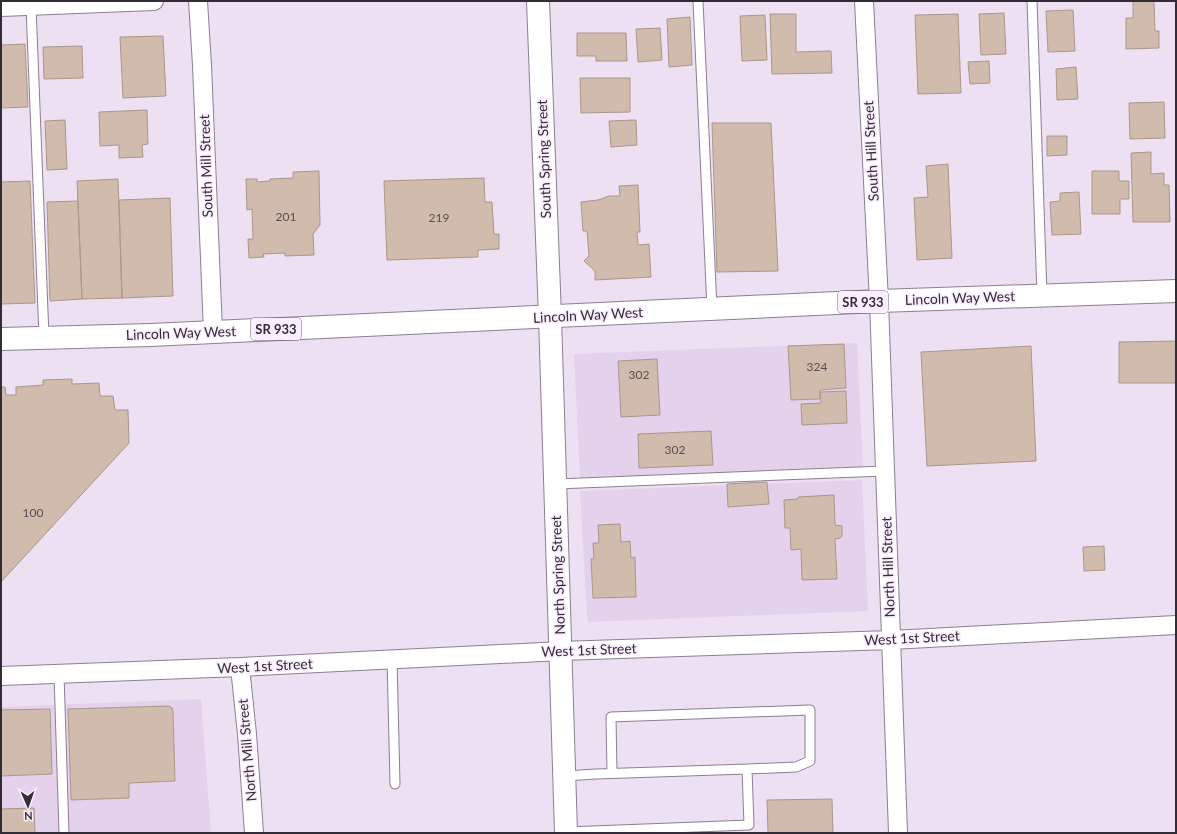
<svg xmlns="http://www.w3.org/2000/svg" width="1177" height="834" viewBox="0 0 1177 834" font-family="Lato,sans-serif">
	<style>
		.built { fill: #e4d1eb }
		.building { fill: #d0bbad; stroke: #ab978a }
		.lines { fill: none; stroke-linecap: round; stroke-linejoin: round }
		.service-casing { stroke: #8c7f90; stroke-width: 11 }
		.minor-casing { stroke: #8c7f90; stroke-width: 20 }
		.tertiary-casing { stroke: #8c7f90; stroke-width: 24 }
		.primary-casing { stroke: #8c7f90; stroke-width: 24 }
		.service { stroke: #fff; stroke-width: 9 }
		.minor { stroke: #fff; stroke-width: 18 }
		.tertiary { stroke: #fff; stroke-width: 22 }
		.primary { stroke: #fff; stroke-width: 22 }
		.labels { text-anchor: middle; stroke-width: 3.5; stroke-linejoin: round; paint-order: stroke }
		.number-label { font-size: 12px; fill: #5a5052 }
		.shield { fill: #faeefe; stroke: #6e6771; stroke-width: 1 }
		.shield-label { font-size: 13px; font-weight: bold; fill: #322d34 }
		.street-label { font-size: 14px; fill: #322d34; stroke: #faeefe }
	</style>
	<rect width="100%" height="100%" fill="#eee0f3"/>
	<!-- built -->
	<path class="built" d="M 857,343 L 863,467 L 580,478 L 574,354 Z
		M 862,480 L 868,611 L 588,622 L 587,614 L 580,491 Z
		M 201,699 L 211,833 L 1,833 L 1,707 Z"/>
	<!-- building -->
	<path class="building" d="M 1133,1 L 1154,1 L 1155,31 L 1159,31 L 1159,48 L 1126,49 L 1126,18 L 1133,18 Z
		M 1073,10 L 1075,51 L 1048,52 L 1046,11 Z
		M 1004,13 L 1006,54 L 981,55 L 979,14 Z
		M 770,14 L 796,14 L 796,52 L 831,51 L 832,73 L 772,74 Z
		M 958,14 L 961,93 L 918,94 L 915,15 Z
		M 765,15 L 767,60 L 742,61 L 740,16 Z
		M 690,17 L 692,65 L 669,67 L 667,19 Z
		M 660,28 L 662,60 L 638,62 L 636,29 Z
		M 577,33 L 626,33 L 627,61 L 596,61 L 596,56 L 577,56 Z
		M 163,36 L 166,96 L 123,98 L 120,37 Z
		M 25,44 L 28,107 L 1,108 L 1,45 Z
		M 82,46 L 83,78 L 44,79 L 43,47 Z
		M 989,61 L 990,83 L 970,84 L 968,62 Z
		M 1076,67 L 1078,99 L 1057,100 L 1056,69 Z
		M 580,78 L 630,78 L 630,112 L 581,113 Z
		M 1164,102 L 1165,138 L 1130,139 L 1129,103 Z
		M 147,110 L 148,144 L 142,145 L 143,157 L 119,158 L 119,145 L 100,146 L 99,112 Z
		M 65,120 L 67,169 L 47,170 L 45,121 Z
		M 636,120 L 637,145 L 611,147 L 609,121 Z
		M 712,123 L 771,123 L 778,271 L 717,272 Z
		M 1047,136 L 1067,136 L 1067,155 L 1047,156 Z
		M 1151,152 L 1151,174 L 1164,173 L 1164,185 L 1169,185 L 1170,222 L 1133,222 L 1131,153 Z
		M 948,164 L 952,258 L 917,260 L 914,198 L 928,197 L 926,166 Z
		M 319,171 L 320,225 L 313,234 L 314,255 L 285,256 L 285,253 L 263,254 L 264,257 L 249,258 L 248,239 L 253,239 L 252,209 L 247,210 L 246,179 L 257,179 L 257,182 L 270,181 L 270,179 L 293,178 L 293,172 Z
		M 1092,171 L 1119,171 L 1119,181 L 1129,181 L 1129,199 L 1120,199 L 1120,214 L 1092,214 Z
		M 484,178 L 485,202 L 492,202 L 494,234 L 499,234 L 499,249 L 478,250 L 478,257 L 387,260 L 384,181 Z
		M 118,179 L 122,298 L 82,299 L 77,181 Z
		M 30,181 L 35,303 L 1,304 L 1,182 Z
		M 638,185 L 640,232 L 637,232 L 638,245 L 649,244 L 651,277 L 595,280 L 595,271 L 584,261 L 589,256 L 587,231 L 583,231 L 581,202 L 598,200 L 609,196 L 620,196 L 619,186 Z
		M 1079,192 L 1081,234 L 1052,235 L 1050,202 L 1060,201 L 1060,193 Z
		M 170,198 L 173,296 L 122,298 L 119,200 Z
		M 78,201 L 82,299 L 50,301 L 47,202 Z
		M 1176,341 L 1176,383 L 1119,383 L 1119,342 Z
		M 844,344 L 846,388 L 820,390 L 820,399 L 791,400 L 788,346 Z
		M 1031,346 L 1036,461 L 927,466 L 921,352 Z
		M 657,359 L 660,415 L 621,417 L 618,361 Z
		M 72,379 L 72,384 L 99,383 L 100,396 L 113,396 L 115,410 L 128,410 L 129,443 L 1,582 L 1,387 L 5,387 L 6,395 L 16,395 L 16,387 L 43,385 L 43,380 Z
		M 846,391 L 847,423 L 802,425 L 801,404 L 821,403 L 820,392 Z
		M 711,431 L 713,465 L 639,468 L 638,434 Z
		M 767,482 L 769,504 L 728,507 L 727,484 Z
		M 834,495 L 835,525 L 842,526 L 842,536 L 840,538 L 835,539 L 837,579 L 802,580 L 801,549 L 791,550 L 790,528 L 785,528 L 784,500 L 798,499 L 798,497 Z
		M 620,524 L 621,542 L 630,541 L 631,558 L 635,557 L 636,597 L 593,598 L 591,559 L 594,559 L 593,543 L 599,543 L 598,525 Z
		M 1104,546 L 1105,570 L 1084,571 L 1083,547 Z
		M 169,706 L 172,708 L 173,711 L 175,781 L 129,783 L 129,798 L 71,800 L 68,709 Z
		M 50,709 L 52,774 L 1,776 L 1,710 Z
		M 832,799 L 833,833 L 768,833 L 767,800 Z
		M 34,808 L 35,833 L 1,833 L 1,809 Z"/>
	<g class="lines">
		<!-- service casing -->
		<g class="service-casing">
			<path id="service" d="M 698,1 L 712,309
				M 1032,1 L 1042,295
				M 31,6 L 44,337
				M 556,484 L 885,471
				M 392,659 L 395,784
				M 59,674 L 64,833
				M 612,773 L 611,717 L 810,710 L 810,761 L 796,767 L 747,769
				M 565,776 L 596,774 L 747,769 L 749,825 L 566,832"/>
		</g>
		<!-- minor casing -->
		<g class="minor-casing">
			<path id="minor" d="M 198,1 L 202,65 L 213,331
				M 864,1 L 879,301 L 898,833
				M 1,7 L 154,1
				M 240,667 L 247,734 L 254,833
				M 1,676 L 240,667 L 561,651 L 891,640 L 1176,625"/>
		</g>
		<!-- tertiary casing -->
		<g class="tertiary-casing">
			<path id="tertiary" d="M 538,1 L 550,317 L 566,833"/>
		</g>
		<!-- primary casing -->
		<g class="primary-casing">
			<path id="primary" d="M 1,339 L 151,335 L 879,301 L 1176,291"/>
		</g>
		<!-- service -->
		<use href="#service" class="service"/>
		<!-- minor -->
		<use href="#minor" class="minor"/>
		<!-- tertiary -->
		<use href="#tertiary" class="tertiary"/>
		<!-- primary -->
		<use href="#primary" class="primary"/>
	</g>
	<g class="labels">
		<!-- number labels -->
		<g class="number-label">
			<text x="286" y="221">201</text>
			<text x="439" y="222">219</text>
			<text x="817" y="371">324</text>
			<text x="639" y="379">302</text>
			<text x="675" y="454">302</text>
			<text x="33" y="517">100</text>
		</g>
		<!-- shield labels -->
		<g class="shield">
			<rect x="838" y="291" width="50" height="22" rx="3"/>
			<rect x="251" y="318" width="50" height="22" rx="3"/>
		</g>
		<g class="shield-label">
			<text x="863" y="307">SR 933</text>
			<text x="276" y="334">SR 933</text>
		</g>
		<!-- street labels -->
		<g class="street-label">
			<text transform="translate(871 151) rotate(-93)" y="5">South Hill Street</text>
			<text transform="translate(544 159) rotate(-92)" y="5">South Spring Street</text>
			<text transform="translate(206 166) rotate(-92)" y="5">South Mill Street</text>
			<text transform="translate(960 298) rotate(-2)" y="5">Lincoln Way West</text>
			<text transform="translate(588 315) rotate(-3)" y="5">Lincoln Way West</text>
			<text transform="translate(181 333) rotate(-2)" y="5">Lincoln Way West</text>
			<text transform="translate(888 567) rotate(-92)" y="5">North Hill Street</text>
			<text transform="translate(558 575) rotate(-92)" y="5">North Spring Street</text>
			<text transform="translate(912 638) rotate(-3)" y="5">West 1st Street</text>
			<text transform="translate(589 650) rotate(-2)" y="5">West 1st Street</text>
			<text transform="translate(265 666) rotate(-3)" y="5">West 1st Street</text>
			<text transform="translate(247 750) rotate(-95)" y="5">North Mill Street</text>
		</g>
	</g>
	<!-- border -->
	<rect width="1177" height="834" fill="none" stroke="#322d34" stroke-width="4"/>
	<!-- north arrow -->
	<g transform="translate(28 806) rotate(178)" stroke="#faeefe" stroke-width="3" paint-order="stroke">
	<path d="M0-3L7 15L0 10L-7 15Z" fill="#322d34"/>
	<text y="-6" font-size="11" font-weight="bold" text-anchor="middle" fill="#322d34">N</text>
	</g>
</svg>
